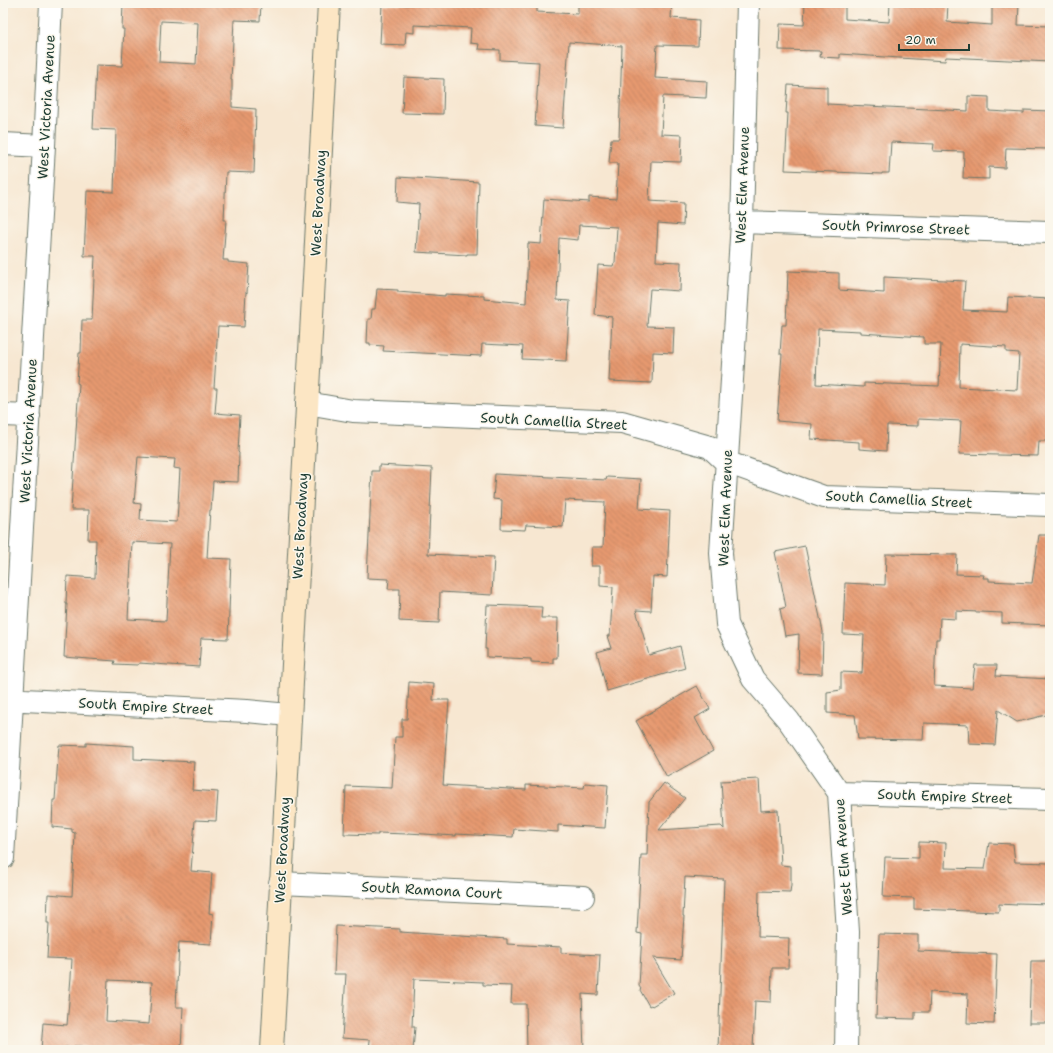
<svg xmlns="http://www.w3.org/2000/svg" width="1053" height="1053" viewBox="0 0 1053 1053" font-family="'Shantell Sans',sans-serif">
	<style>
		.building { fill: url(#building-back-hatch); fill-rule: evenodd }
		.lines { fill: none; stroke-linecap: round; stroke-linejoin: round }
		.minor-casing { stroke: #6b786b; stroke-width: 24 }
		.secondary-casing { stroke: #6b786b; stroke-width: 24 }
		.minor { stroke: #fff; stroke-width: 22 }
		.secondary { stroke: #fce6c4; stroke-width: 22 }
		.labels { text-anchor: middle; stroke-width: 3; stroke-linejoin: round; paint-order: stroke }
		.street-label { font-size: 14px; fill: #1f3d34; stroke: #fbf7ec }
	</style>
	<defs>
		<pattern id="building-back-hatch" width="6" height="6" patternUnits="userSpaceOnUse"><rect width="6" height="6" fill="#e69970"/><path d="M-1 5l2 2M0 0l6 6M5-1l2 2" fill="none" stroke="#ba7e5d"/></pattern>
	</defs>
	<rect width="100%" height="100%" fill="#fbf7ec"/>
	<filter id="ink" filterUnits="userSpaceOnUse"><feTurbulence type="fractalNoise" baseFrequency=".025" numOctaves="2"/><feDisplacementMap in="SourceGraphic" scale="8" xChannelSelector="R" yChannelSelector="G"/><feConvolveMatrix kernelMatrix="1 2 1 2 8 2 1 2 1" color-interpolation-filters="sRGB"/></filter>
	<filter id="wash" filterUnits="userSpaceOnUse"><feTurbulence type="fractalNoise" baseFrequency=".012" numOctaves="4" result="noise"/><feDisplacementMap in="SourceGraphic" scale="16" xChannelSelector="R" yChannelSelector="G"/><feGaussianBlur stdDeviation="0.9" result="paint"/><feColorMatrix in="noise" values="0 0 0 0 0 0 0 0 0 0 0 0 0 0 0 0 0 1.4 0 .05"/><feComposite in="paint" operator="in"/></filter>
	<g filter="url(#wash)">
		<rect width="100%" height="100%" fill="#f7e7d1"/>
		<g id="blocks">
			<!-- building -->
			<path class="building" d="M 123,3 L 261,3 L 260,21 L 234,20 L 231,80 L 232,80 L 232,107 L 256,109 L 255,145 L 254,173 L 226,172 L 224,220 L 226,220 L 223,260 L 228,260 L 228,262 L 249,264 L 247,293 L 246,292 L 244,327 L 218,326 L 214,388 L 217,388 L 215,413 L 240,415 L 238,452 L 239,453 L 238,482 L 213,481 L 211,510 L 210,510 L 207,558 L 231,559 L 228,639 L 201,638 L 199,667 L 139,663 L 138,665 L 114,664 L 115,661 L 64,657 L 67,604 L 66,604 L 67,576 L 95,578 L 96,540 L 88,540 L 89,510 L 71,510 L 79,384 L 77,383 L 79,353 L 81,353 L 82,320 L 92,320 L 95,256 L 84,256 L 87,191 L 114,192 L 116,130 L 93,129 L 96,65 L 122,66 L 124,29 L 122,29 ZM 161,21 L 198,23 L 196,64 L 159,62 ZM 138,457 L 175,459 L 174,468 L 180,469 L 177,522 L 140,520 L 141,504 L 134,503 ZM 132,542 L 170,544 L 166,621 L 128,619 Z
				M 409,3 L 537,3 L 537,12 L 578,14 L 578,3 L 672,3 L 671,18 L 699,20 L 698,46 L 657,45 L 655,78 L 707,81 L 706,98 L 663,96 L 661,134 L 682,135 L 681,162 L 651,161 L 649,201 L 684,203 L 683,225 L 658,223 L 656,261 L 681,262 L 680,291 L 650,289 L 647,326 L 674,327 L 673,353 L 653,352 L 652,383 L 609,381 L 612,317 L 595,315 L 598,265 L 613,266 L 614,263 L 615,263 L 617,227 L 579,225 L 578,240 L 559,238 L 557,300 L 570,301 L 566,361 L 522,359 L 523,346 L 482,344 L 481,356 L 383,351 L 384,346 L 370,345 L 370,343 L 367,343 L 368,319 L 371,319 L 372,309 L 375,309 L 377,289 L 398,290 L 398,292 L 445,296 L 445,294 L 484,296 L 484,299 L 526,303 L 528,243 L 541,244 L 544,199 L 589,202 L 589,197 L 616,199 L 618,163 L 609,163 L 611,139 L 619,139 L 622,46 L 569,42 L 563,128 L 535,126 L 539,62 L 500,60 L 500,50 L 478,49 L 479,44 L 470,43 L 471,28 L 414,25 L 414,33 L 406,32 L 405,45 L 380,44 L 382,4 L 409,5 Z
				M 805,3 L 845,3 L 845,19 L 889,22 L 890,3 L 948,3 L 947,22 L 992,25 L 992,3 L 1019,3 L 1018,25 L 1050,26 L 1050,62 L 946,57 L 945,61 L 840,54 L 840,58 L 820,57 L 821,51 L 779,50 L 780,24 L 804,25 Z
				M 404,77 L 444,79 L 443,114 L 402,113 Z
				M 788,85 L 827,87 L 827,104 L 968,111 L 968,96 L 989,97 L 989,111 L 1024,113 L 1024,110 L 1050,111 L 1050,149 L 1006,148 L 1005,168 L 989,167 L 989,179 L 963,178 L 964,152 L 933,151 L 934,144 L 891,142 L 889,173 L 882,173 L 882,174 L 785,170 L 788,113 L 786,113 Z
				M 398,177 L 479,182 L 477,254 L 467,254 L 467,255 L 416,252 L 419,204 L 397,202 Z
				M 788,271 L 839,273 L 839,290 L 884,293 L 884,277 L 965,281 L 963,310 L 1007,312 L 1008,297 L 1050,299 L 1050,346 L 1047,401 L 1050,401 L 1050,441 L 1039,441 L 1038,456 L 959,454 L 961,421 L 918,419 L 918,426 L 887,425 L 886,451 L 859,449 L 859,442 L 811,439 L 812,424 L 777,421 L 782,354 L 780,354 L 782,325 L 786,325 ZM 818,329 L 860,331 L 860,333 L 924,337 L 924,344 L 941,344 L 939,386 L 864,383 L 864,387 L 816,384 ZM 960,344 L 1006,347 L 1006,352 L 1019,353 L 1017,390 L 959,387 Z
				M 379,465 L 432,468 L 428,554 L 494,557 L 492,595 L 440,592 L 439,623 L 399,621 L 400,589 L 388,589 L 389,579 L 367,578 L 372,471 L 379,471 Z
				M 495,474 L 606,480 L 607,477 L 641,479 L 639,509 L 670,511 L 667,577 L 653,576 L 651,611 L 636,610 L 649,655 L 680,646 L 685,668 L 607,691 L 597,652 L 611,648 L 607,636 L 610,636 L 613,587 L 600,586 L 600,566 L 591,566 L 592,547 L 603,547 L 605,502 L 565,500 L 563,527 L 526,525 L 525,530 L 501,529 L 502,500 L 493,499 Z
				M 1039,535 L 1050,535 L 1050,625 L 1002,623 L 1002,613 L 956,611 L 956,619 L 940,618 L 939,639 L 936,639 L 934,686 L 972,688 L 975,665 L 997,665 L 996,676 L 1050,679 L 1050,714 L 1017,722 L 998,710 L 995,745 L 969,744 L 968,725 L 924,723 L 923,740 L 858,739 L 855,715 L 827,713 L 827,692 L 841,690 L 841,672 L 862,673 L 864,635 L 843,634 L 845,583 L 885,585 L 886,554 L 957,555 L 956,574 L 984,575 L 983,578 L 989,578 L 989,581 L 1032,583 Z
				M 805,546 L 823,632 L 822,674 L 798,673 L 799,634 L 785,636 L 780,609 L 786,607 L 775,552 Z
				M 487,605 L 542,607 L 541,618 L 558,618 L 557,658 L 553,658 L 553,663 L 531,662 L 531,659 L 487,657 L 487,649 L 485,649 Z
				M 409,682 L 434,684 L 433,700 L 449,700 L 443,785 L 526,790 L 526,785 L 584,788 L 585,783 L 608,785 L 605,828 L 558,825 L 558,832 L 514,829 L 513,837 L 456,834 L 456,836 L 408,833 L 408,834 L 378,833 L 378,835 L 344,834 L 346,786 L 392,788 L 395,737 L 402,737 L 402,719 L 407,719 Z
				M 697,686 L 710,709 L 695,718 L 713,751 L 667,777 L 636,721 Z
				M 86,743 L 134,746 L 134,759 L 194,762 L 192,790 L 218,792 L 216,821 L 195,820 L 191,871 L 212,873 L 209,913 L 213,914 L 211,944 L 179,942 L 176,1007 L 183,1007 L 181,1050 L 141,1050 L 141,1049 L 74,1046 L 74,1048 L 65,1047 L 65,1050 L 41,1050 L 43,1023 L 67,1025 L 71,977 L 72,959 L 47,958 L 49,923 L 47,923 L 48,894 L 72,896 L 75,833 L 72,832 L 72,829 L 52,827 L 53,800 L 55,800 L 59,745 L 86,746 ZM 108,980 L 152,982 L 149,1024 L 106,1021 Z
				M 759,779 L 761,811 L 778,810 L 781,865 L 791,866 L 791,885 L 790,892 L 759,891 L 758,937 L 789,938 L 788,968 L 772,968 L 771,1002 L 755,1001 L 753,1050 L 718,1050 L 724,879 L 685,877 L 683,916 L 684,916 L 681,960 L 653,958 L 674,993 L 652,1006 L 651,1005 L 649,1006 L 640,990 L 641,989 L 639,986 L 642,934 L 637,933 L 641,855 L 647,855 L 649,802 L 664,783 L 685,798 L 659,830 L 721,826 L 724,829 L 721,781 Z
				M 919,842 L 946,843 L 945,868 L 985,869 L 989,843 L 1013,844 L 1015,862 L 1050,863 L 1050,904 L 1017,903 L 1017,905 L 999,904 L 999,912 L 914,909 L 914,898 L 883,897 L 885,857 L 919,858 Z
				M 336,926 L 400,929 L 400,932 L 507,939 L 507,944 L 561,947 L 561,953 L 600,955 L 598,995 L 582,994 L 584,1050 L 527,1050 L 526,1004 L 511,1004 L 512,986 L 483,985 L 483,982 L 414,979 L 412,1027 L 415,1027 L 413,1050 L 369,1050 L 370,1040 L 342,1038 L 346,974 L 334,974 Z
				M 879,934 L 918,935 L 918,951 L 997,954 L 994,1024 L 967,1023 L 968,994 L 930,992 L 929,1012 L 915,1012 L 915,1019 L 876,1018 Z
				M 1031,961 L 1050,961 L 1050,1023 L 1029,1023 Z"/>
		</g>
	</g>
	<g filter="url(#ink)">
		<use href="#blocks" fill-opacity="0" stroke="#6b786b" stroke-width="1"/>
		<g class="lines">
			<!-- minor casing -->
			<g class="minor-casing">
				<path id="minor" d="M 748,3 L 742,222 L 721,553 L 727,624 L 753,679 L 789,721 L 839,793 L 848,932 L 846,1050
					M 3,144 L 44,146
					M 742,222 L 1050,232
					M 307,403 L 353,411 L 622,422 L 710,447 L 726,462 L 824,497 L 1050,505
					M 3,415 L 29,416
					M 3,699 L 247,711 L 289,715
					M 839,793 L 1050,799
					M 3,858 L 44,146 L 51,3
					M 280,883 L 583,897"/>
			</g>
			<!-- secondary casing -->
			<g class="secondary-casing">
				<path id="secondary" d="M 272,1050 L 329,3"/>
			</g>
			<!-- minor -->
			<use href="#minor" class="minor"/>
			<!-- secondary -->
			<use href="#secondary" class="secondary"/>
		</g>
	</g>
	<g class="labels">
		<!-- street labels -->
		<g class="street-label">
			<text transform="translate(46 107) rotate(-87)" y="5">West Victoria Avenue</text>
			<text transform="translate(742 185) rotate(-88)" y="5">West Elm Avenue</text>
			<text transform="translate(318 203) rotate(-87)" y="5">West Broadway</text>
			<text transform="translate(896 227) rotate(2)" y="5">South Primrose Street</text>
			<text transform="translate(554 421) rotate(3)" y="5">South Camellia Street</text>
			<text transform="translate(28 431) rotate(-87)" y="5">West Victoria Avenue</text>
			<text transform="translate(899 499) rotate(3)" y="5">South Camellia Street</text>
			<text transform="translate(725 508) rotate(-88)" y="5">West Elm Avenue</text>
			<text transform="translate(300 526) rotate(-87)" y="5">West Broadway</text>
			<text transform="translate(146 706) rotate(3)" y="5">South Empire Street</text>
			<text transform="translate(945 796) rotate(2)" y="5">South Empire Street</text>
			<text transform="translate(282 850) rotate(-87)" y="5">West Broadway</text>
			<text transform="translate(843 857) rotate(-94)" y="5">West Elm Avenue</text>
			<text transform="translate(432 890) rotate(3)" y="5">South Ramona Court</text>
		</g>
	</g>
	<!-- margin -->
	<rect width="1053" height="1053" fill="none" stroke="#fbf7ec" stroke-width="16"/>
	<!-- scale -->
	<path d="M899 44v6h70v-6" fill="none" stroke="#1f3d34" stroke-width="2"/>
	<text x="905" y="44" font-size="12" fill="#1f3d34" stroke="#fbf7ec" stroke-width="3" paint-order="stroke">20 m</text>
</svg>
